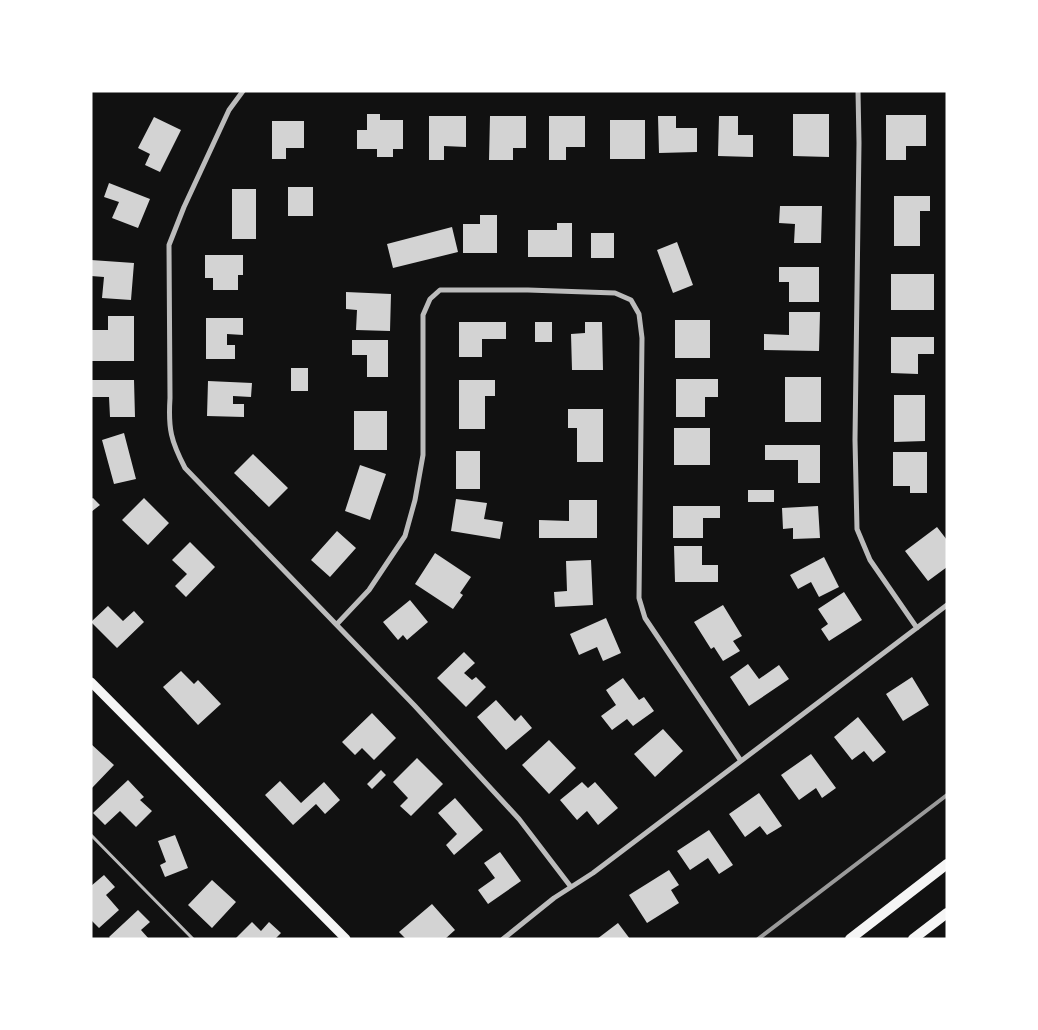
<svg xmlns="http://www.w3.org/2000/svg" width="1038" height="1030" viewBox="0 0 1038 1030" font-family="Roboto,sans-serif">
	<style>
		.building { fill: #d3d3d3 }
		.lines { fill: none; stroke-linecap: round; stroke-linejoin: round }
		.service { stroke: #bcbcbc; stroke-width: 3 }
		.minor { stroke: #bcbcbc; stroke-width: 5 }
		.secondary { stroke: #f5f5f5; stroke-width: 9 }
		.primary { stroke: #f5f5f5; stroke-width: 10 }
		.rail { stroke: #9a9a9a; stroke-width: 4 }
	</style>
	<rect width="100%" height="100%" fill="#111"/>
	<!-- building -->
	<path class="building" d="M 367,114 L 380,114 L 380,120 L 403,120 L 403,149 L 393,149 L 393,157 L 377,157 L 377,149 L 357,149 L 357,130 L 367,130 Z
		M 793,114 L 829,114 L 829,157 L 793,156 Z
		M 886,115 L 926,115 L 926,146 L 906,146 L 906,160 L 886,160 Z
		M 429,116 L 466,116 L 466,147 L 444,146 L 444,160 L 429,160 Z
		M 490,116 L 526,116 L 526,148 L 513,148 L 513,160 L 489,160 Z
		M 549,116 L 585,116 L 585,147 L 566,147 L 566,160 L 549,160 Z
		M 658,116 L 676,116 L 676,128 L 697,128 L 697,152 L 659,153 Z
		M 719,116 L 738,116 L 738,135 L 753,135 L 753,157 L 718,156 Z
		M 154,117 L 181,130 L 160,172 L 145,165 L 150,154 L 138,148 Z
		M 610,120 L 645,120 L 645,159 L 610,159 Z
		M 272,121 L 304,121 L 304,148 L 286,148 L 286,159 L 272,159 Z
		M 109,183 L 150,199 L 138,228 L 112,218 L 119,202 L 104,197 Z
		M 288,187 L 313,187 L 313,216 L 288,216 Z
		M 232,189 L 256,189 L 256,239 L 232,239 Z
		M 894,196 L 930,196 L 930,211 L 920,211 L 920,246 L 894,246 Z
		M 780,206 L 822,206 L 821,243 L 794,243 L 795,224 L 779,223 Z
		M 480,215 L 497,215 L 497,253 L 463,253 L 463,224 L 480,224 Z
		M 557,223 L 572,223 L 572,257 L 528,257 L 528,230 L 557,230 Z
		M 452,227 L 458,252 L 393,268 L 387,244 Z
		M 591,233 L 614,233 L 614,258 L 591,258 Z
		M 677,242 L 693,285 L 673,293 L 657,250 Z
		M 205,255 L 243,255 L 243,275 L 238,275 L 238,290 L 213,290 L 213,278 L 205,278 Z
		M 91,260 L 134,263 L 131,300 L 102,298 L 104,277 L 91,276 Z
		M 779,267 L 819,267 L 819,302 L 789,302 L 789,282 L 779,282 Z
		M 891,274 L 934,274 L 934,310 L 891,310 Z
		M 346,292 L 391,294 L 390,331 L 356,330 L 357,310 L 346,309 Z
		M 789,312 L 820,312 L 819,351 L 764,350 L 764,334 L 789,335 Z
		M 108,316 L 134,316 L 134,361 L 91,361 L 91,330 L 108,330 Z
		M 206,318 L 243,318 L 243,335 L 227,334 L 227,345 L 235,345 L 235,359 L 206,359 Z
		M 675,320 L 710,320 L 710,358 L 675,358 Z
		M 459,322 L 506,322 L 506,339 L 482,339 L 482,357 L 459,357 Z
		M 535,322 L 552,322 L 552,342 L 535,342 Z
		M 585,322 L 602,322 L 603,370 L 572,370 L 571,334 L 585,333 Z
		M 891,337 L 934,337 L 934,354 L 918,354 L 918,374 L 891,373 Z
		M 352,340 L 388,340 L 388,377 L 367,377 L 367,355 L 352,355 Z
		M 291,368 L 308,368 L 308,391 L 291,391 Z
		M 785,377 L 821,377 L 821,422 L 785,422 Z
		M 676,379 L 718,379 L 718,397 L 705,397 L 705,417 L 676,417 Z
		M 91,380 L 134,380 L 135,417 L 110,417 L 109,397 L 91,397 Z
		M 459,380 L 495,380 L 495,396 L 485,396 L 485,429 L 459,429 Z
		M 208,381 L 252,383 L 251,397 L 233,396 L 233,404 L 244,404 L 244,417 L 207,416 Z
		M 894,395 L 925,395 L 925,441 L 894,442 Z
		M 568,409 L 603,409 L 603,462 L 577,462 L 577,428 L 568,428 Z
		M 354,411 L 387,411 L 387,450 L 354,450 Z
		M 674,428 L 710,428 L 710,465 L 674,465 Z
		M 124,433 L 136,479 L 114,484 L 102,440 Z
		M 765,445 L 820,445 L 820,483 L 798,483 L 798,460 L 765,460 Z
		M 456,451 L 480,451 L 480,489 L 456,489 Z
		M 893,452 L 927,452 L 927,493 L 910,493 L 910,486 L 893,486 Z
		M 253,454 L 288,488 L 269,507 L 234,473 Z
		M 360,465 L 386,474 L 370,520 L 345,511 Z
		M 748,490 L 774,490 L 774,502 L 748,502 Z
		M 93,498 L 100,505 L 91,512 L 91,499 Z
		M 144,498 L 169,523 L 148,545 L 122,520 Z
		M 456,499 L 487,503 L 484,519 L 503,522 L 500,539 L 451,531 Z
		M 569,500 L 597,500 L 597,538 L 539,538 L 539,520 L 569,521 Z
		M 673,506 L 720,506 L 720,518 L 703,518 L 703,538 L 673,538 Z
		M 818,506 L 820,538 L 793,539 L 793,528 L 783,529 L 782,508 Z
		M 937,527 L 947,540 L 947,567 L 928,581 L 905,551 Z
		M 337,531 L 356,548 L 330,577 L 311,560 Z
		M 190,542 L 215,567 L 186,597 L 175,586 L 187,574 L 172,560 Z
		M 674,546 L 702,546 L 702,565 L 718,565 L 718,582 L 675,582 Z
		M 435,553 L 471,577 L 460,593 L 463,595 L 453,609 L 415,584 Z
		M 824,557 L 839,587 L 819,597 L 811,582 L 798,589 L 790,575 Z
		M 591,560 L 593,605 L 555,607 L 554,592 L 567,591 L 566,561 Z
		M 844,592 L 862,620 L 829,641 L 821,629 L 828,624 L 818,609 Z
		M 410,600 L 428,622 L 407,640 L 403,635 L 398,640 L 383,622 Z
		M 723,605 L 742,636 L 733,641 L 740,651 L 723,661 L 714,647 L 711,649 L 694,622 Z
		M 108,606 L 123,621 L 134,611 L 144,622 L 117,648 L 91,622 Z
		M 606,618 L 621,653 L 603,661 L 597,647 L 579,655 L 570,634 Z
		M 464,652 L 475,663 L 464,673 L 472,680 L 476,677 L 486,687 L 466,707 L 437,678 Z
		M 748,664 L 759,679 L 779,665 L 789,679 L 749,706 L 730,677 Z
		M 181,671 L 194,684 L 198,680 L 221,704 L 198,725 L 163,687 Z
		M 912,677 L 929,705 L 903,721 L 886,694 Z
		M 623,678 L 639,700 L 644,697 L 654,711 L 633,726 L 627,719 L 612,730 L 601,716 L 616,705 L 606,690 Z
		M 496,700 L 515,721 L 521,715 L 532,728 L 506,750 L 477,717 Z
		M 372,713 L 396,738 L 374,760 L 362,748 L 355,755 L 342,742 Z
		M 858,717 L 886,752 L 873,762 L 864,751 L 852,760 L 834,737 Z
		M 663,729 L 683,751 L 655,777 L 634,754 Z
		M 549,740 L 576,768 L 549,794 L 522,765 Z
		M 91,744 L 114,765 L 91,789 Z
		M 811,754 L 836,788 L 822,798 L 816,788 L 799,800 L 781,775 Z
		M 417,758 L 443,784 L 411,816 L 400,806 L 408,798 L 393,782 Z
		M 381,770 L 386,775 L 372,789 L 367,784 Z
		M 128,780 L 144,797 L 140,800 L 152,811 L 136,827 L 120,811 L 105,825 L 93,813 Z
		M 280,781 L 301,803 L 324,782 L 340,800 L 325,814 L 316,804 L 293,825 L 265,795 Z
		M 582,782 L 588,788 L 595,782 L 618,808 L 598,825 L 587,811 L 577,820 L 560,800 Z
		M 759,793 L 782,826 L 767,835 L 760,826 L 745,837 L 729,814 Z
		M 455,798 L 483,830 L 454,855 L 446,845 L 457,834 L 438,813 Z
		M 709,830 L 733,865 L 719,874 L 708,858 L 690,870 L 677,851 Z
		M 175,835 L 188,868 L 165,877 L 160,865 L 166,862 L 158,841 Z
		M 500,852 L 521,881 L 488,904 L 478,890 L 495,878 L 484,863 Z
		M 669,870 L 679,885 L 671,890 L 679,903 L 647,923 L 629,895 Z
		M 104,875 L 115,887 L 106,895 L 119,910 L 99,928 L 91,920 L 91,886 Z
		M 212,880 L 236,902 L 212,928 L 188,905 Z
		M 432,904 L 455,930 L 445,939 L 406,939 L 399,932 Z
		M 138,910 L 150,922 L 141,930 L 149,939 L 111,939 L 109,937 Z
		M 252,922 L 261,931 L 269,922 L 281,933 L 275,939 L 235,939 Z
		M 618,923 L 630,939 L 597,939 Z"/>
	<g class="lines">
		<!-- service -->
		<path class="service" d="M 91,835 L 193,939"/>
		<!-- minor -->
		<path class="minor" d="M 243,91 L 229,110 L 184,207 L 169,245 L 170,398 C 168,429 171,441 185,468 L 414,705 L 519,819 L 571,887
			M 858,91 L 859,143 L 855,440 L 857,529 L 870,560 L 917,628
			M 337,624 L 369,590 L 405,536 L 415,500 L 423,455 L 423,315 L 430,299 L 440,290 L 528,290 L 615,293 L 631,300 L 639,314 L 642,338 L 639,598 L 645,618 L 741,761
			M 503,939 L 554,898 L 593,873 L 947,605"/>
		<!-- secondary -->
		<path class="secondary" d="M 91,682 L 346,939"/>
		<!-- primary -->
		<path class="primary" d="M 850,939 L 947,864
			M 913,939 L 947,913"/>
		<!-- rail -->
		<path class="rail" d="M 758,939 L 947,795"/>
	</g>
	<!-- border -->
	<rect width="1038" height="1030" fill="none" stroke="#ffffff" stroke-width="185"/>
</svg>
